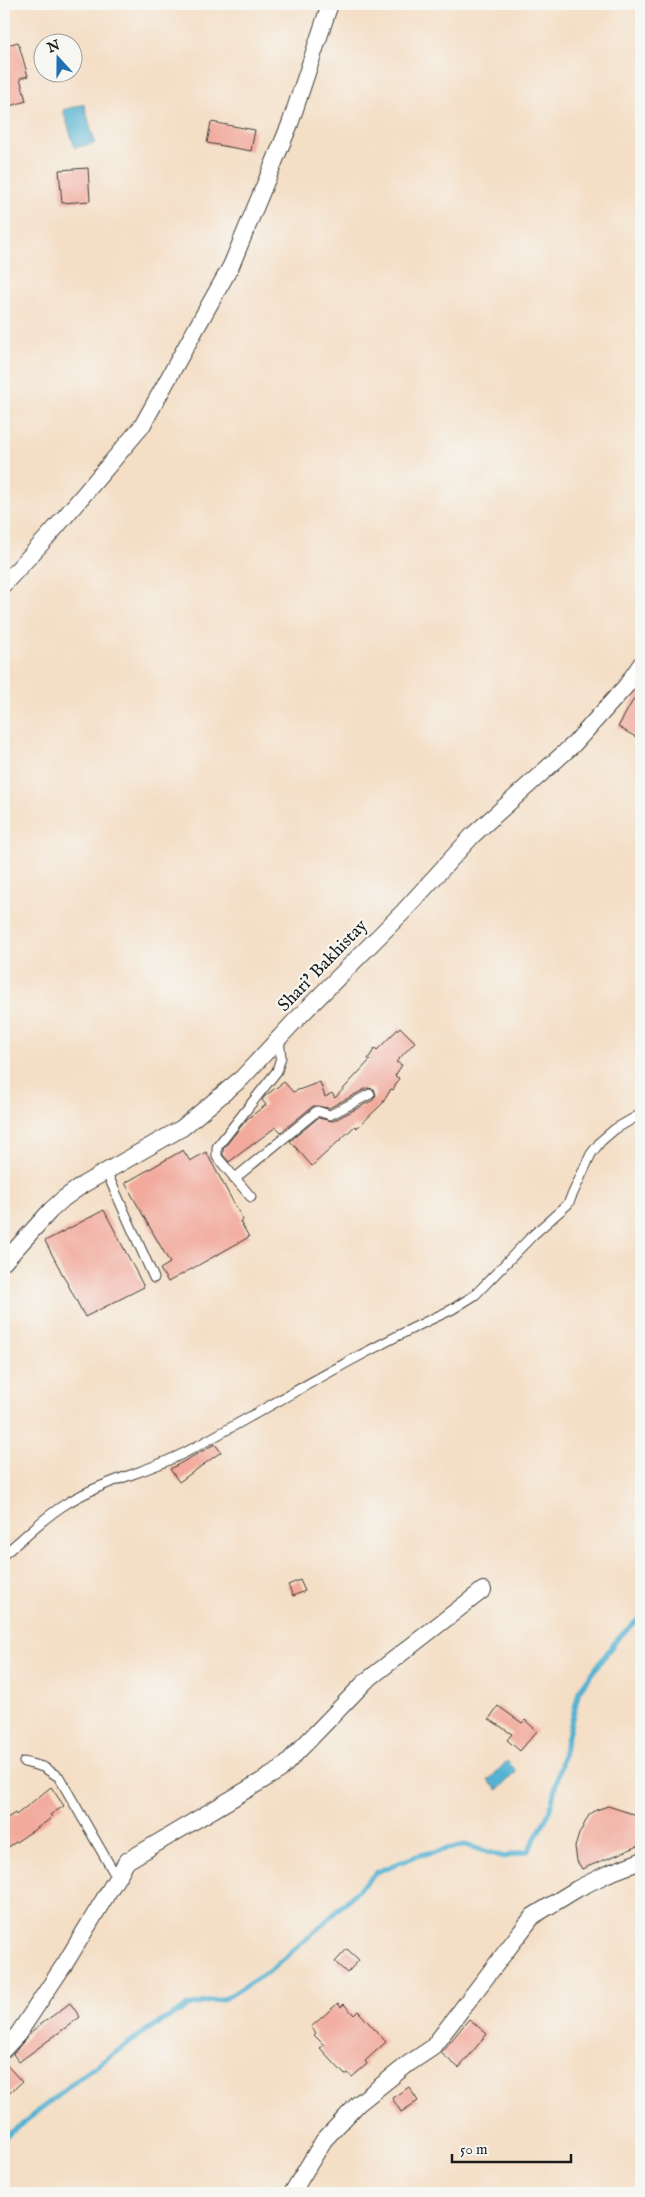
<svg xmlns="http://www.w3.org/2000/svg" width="645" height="2197" viewBox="0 0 645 2197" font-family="'IM FELL English',serif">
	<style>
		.water { fill: #54b2d2; stroke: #386777 }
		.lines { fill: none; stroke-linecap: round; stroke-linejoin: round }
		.stream { stroke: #54b2d2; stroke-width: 5 }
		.building { fill: #f2aa9d }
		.service-casing { stroke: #3c3935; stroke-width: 11 }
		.minor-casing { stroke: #3c3935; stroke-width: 18 }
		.service { stroke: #fff; stroke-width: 9 }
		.minor { stroke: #fff; stroke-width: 16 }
		.labels { text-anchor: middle; stroke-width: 4.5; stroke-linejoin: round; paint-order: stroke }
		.street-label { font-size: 18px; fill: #1c1c1c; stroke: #f6f6f2 }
	</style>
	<rect width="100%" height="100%" fill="#f6f6f2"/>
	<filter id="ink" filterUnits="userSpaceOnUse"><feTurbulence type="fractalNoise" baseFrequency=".02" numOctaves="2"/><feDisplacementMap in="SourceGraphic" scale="10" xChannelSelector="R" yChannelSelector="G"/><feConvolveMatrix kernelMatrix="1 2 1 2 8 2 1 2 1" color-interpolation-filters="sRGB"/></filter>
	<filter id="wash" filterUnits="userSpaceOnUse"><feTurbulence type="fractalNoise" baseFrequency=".0096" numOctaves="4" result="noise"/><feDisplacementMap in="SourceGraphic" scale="20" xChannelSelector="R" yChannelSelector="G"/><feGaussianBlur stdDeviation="1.12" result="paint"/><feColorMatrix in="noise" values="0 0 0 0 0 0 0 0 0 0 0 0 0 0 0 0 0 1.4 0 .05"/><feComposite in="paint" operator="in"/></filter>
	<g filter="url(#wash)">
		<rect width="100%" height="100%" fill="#f4dec5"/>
		<!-- water -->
		<path class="water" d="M 84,104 L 95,143 L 75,148 L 63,110 Z
			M 507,1761 L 517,1771 L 498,1790 L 488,1781 Z"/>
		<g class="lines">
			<!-- stream -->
			<path class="stream" d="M 4,2138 L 81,2077 L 147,2030 L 188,2006 L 226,1998 L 271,1970 L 323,1924 L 377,1872 L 416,1856 L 465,1845 L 504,1857 L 528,1851 L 549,1813 L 579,1691 L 618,1638 L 641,1617"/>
		</g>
		<g id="blocks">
			<!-- building -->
			<path class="building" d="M 18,42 L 28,76 L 20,78 L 26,101 L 4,108 L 4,46 Z
				M 211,122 L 255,130 L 251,151 L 207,143 Z
				M 88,168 L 90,201 L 62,203 L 59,170 Z
				M 641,686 L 641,727 L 636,737 L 618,727 Z
				M 400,1027 L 415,1042 L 396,1062 L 402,1065 L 395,1076 L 399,1078 L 393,1090 L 391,1089 L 382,1104 L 357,1128 L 355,1126 L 312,1166 L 290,1141 L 318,1118 L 333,1121 L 373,1100 L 376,1095 L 374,1089 L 367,1088 L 329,1108 L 313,1106 L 281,1132 L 276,1127 L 229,1162 L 223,1155 L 223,1149 L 247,1119 L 266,1105 L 262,1100 L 265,1096 L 284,1082 L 293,1092 L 320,1082 L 325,1097 L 332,1093 L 335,1098 L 370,1060 L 368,1059 L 375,1048 L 377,1050 Z
				M 183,1150 L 190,1161 L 206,1152 L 243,1220 L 240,1221 L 249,1237 L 168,1282 L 160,1269 L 170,1263 L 125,1183 Z
				M 104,1210 L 144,1287 L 85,1317 L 45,1241 Z
				M 215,1444 L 221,1452 L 179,1482 L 170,1469 Z
				M 300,1580 L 305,1591 L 293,1596 L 288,1585 Z
				M 498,1706 L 522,1723 L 525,1720 L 537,1731 L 520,1751 L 507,1740 L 512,1734 L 489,1719 Z
				M 51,1787 L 64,1806 L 50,1815 L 52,1817 L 46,1822 L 4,1850 L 4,1820 L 15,1813 L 16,1815 Z
				M 608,1806 L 633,1814 L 637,1820 L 641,1819 L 641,1845 L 582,1869 L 577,1861 L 575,1847 L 579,1834 L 589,1815 L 596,1810 Z
				M 347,1949 L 359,1960 L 347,1973 L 335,1962 Z
				M 70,2003 L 80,2017 L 19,2062 L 13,2054 L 32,2031 Z
				M 338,2003 L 341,2007 L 344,2004 L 354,2015 L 358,2011 L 386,2042 L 365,2061 L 367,2064 L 352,2077 L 348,2073 L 345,2075 L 320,2048 L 324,2045 L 314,2035 L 316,2033 L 311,2027 Z
				M 469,2019 L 487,2034 L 459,2068 L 441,2053 Z
				M 4,2062 L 22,2082 L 4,2098 Z
				M 409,2087 L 418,2101 L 401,2112 L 392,2098 Z"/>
		</g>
	</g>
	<g filter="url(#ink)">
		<use href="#blocks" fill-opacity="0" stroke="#3c3935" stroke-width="1"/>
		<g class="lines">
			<!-- service casing -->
			<g class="service-casing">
				<path id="service" d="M 106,1171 L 154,1278
					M 234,1179 L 317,1111 L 330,1115 L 370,1094
					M 251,1197 L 217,1157 L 217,1147 L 277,1071 L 281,1057 L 279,1039
					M 4,1554 C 26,1537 44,1516 69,1502 C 107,1479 152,1471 190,1450 C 277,1403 361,1351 451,1310 L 475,1295 L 533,1235 L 568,1204 L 591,1154 L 601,1141 L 615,1129 L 641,1114
					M 24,1762 L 43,1767 L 59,1777 L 117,1878"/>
			</g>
			<!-- minor casing -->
			<g class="minor-casing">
				<path id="minor" d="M 4,584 L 52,532 L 142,426 L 179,359 L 231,266 L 290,124 L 330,4
					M 4,1262 L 50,1211 L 63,1199 L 84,1184 L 182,1128 L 242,1078 L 293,1023 L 403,912 L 473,835 L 574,744 L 626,686 L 641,664
					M 4,2049 L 18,2034 L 66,1962 L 127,1861 L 280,1770 L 366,1681 L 483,1590
					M 292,2193 L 324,2140 L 358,2104 L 408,2064 L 432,2048 L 533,1916 L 577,1889 L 607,1874 L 641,1861"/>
			</g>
			<!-- service -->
			<use href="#service" class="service"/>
			<!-- minor -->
			<use href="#minor" class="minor"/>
		</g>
	</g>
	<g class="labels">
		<!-- street labels -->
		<g class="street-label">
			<text transform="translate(322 965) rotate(-46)" y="6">Shari' Bakhistay</text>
		</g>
	</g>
	<!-- margin -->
	<rect width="645" height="2197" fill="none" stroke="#f6f6f2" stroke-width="20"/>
	<!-- north arrow -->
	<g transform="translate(58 58) rotate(339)"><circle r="24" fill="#f6f6f2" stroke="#9f9f9c"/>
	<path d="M0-4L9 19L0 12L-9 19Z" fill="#1f6fb2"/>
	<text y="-8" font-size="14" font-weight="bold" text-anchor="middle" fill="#1c1c1c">N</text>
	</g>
	<!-- scale -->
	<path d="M452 2154v8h119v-8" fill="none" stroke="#1c1c1c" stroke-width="2.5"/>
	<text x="460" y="2154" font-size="15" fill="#1c1c1c" stroke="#f6f6f2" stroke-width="4" paint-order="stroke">50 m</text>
</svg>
